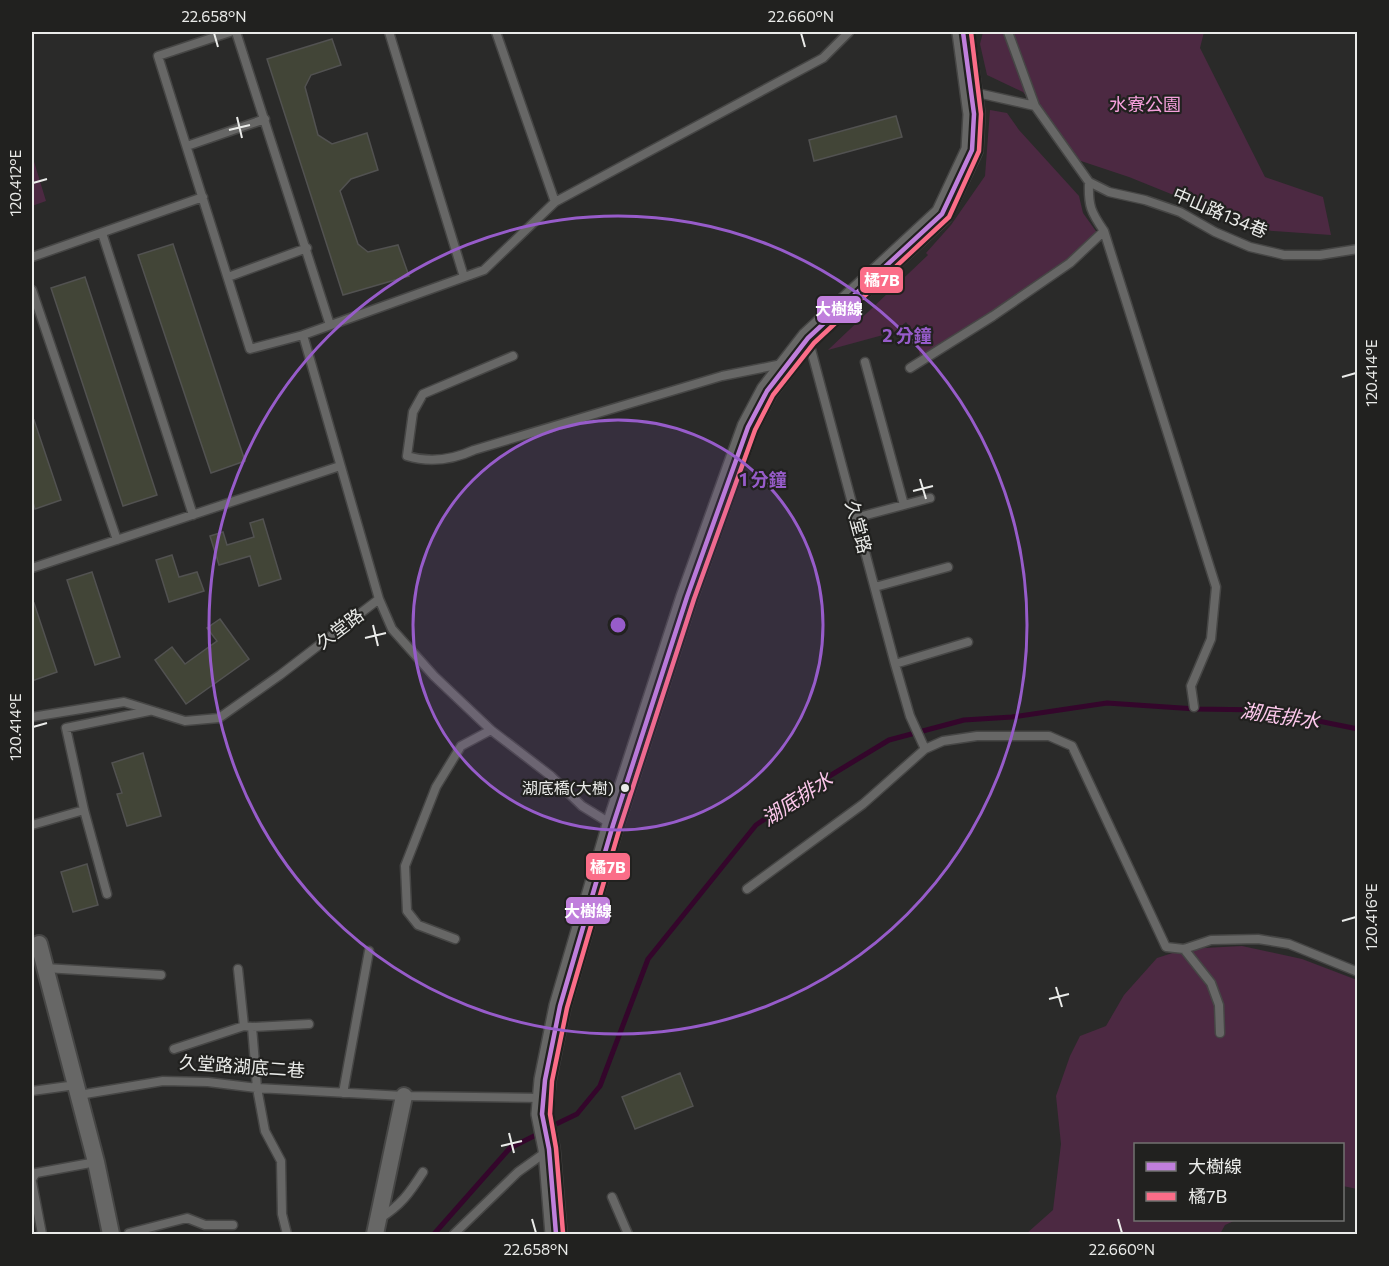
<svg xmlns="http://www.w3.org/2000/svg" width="1389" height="1266" viewBox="0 0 1389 1266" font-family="Commissioner,'Noto Sans TC',sans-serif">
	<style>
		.green { fill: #4c2942 }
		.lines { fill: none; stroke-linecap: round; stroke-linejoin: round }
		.stream { stroke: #34062b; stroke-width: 5 }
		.building { fill: #424537; stroke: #525251; stroke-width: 1.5 }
		.service-casing { stroke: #464645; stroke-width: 11 }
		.minor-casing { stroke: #464645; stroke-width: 20 }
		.tertiary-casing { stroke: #464645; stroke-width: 24 }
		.service { stroke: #676766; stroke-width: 8 }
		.minor { stroke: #676766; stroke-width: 16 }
		.tertiary { stroke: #676766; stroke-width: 21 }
		.bus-1-casing { stroke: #21211f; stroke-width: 9 }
		.bus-2-casing { stroke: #21211f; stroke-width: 9 }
		.bus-1 { stroke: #c07fdc; stroke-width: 4.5 }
		.bus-2 { stroke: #fb6d88; stroke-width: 4.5 }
		.ticks { fill: none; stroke: #eaebe9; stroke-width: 2 }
		.ring { fill: none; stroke: #975cca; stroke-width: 3 }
		.bus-dot { fill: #eaebe9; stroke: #21211f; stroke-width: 2 }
		.labels { text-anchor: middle; stroke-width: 4.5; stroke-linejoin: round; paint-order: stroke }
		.bus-label { font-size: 16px; fill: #eaebe9; stroke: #21211f; text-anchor: end }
		.park-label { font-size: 18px; fill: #f5a0dc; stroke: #21211f }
		.street-label { font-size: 18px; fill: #eaebe9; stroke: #21211f }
		.water-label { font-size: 20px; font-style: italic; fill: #fdc8ec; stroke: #21211f }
		.centre { fill: #975cca; stroke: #21211f; stroke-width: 3 }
		.ring-label { font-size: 18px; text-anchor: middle; font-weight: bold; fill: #975cca; stroke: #21211f; stroke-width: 4.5; stroke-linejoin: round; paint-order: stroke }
		.line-badge { stroke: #21211f; stroke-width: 2 }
		.badge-label { font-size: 16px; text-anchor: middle; font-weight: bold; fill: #fff }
		.neatline { fill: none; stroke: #eaebe9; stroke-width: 2 }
		.ticks-label { font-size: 15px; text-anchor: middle; fill: #eaebe9 }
	</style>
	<rect width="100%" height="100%" fill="#2a2a29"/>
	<!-- green -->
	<path class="green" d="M 983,32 L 1204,32 L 1200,48 L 1265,177 L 1323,197 L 1331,235 L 1260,230 L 1129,177 L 1078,160 L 1023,92 L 987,75 L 980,44 Z
		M 990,110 L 1007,113 L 1019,130 L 1079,196 L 1083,213 L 1098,234 L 1066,263 L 921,359 L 914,333 L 906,322 L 894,332 L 828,350 L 928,255 L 926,253 L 951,225 L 985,176 Z
		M 32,155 L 46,201 L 32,206 Z
		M 1242,946 L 1302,959 L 1357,980 L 1357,1189 L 1343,1186 L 1342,1144 L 1136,1144 L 1136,1220 L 1236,1220 L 1225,1225 L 1220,1234 L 1026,1234 L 1053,1210 L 1061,1144 L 1056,1096 L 1070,1056 L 1080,1036 L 1106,1026 L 1124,995 L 1157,958 L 1185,949 Z"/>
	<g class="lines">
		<!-- stream -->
		<path class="stream" d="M 550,1127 L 577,1114 L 600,1086 L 648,959 L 756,825 L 818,783 L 889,740 L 964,720 L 1012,717 L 1107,703 L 1196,709 L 1264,710 L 1358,729
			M 434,1234 L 510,1148 L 542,1132"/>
	</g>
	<!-- building -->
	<path class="building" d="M 332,39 L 341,65 L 311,75 L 305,87 L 318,135 L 332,144 L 367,133 L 378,170 L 351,179 L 340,191 L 358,244 L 368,252 L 398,245 L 409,276 L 343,295 L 267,59 Z
		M 896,116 L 902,137 L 814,161 L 809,140 Z
		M 173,244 L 245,461 L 211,473 L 138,255 Z
		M 85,277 L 157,495 L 123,506 L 51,288 Z
		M 34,420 L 61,500 L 35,509 L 32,499 L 32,421 Z
		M 263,519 L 281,579 L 259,586 L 250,556 L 219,565 L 210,536 L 223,532 L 227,545 L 254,537 L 250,523 Z
		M 172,555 L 179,577 L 197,572 L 204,591 L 169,602 L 156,560 Z
		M 92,572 L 120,657 L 95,665 L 67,580 Z
		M 34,603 L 57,672 L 32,681 L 32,604 Z
		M 220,619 L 249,659 L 186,704 L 155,660 L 172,647 L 185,664 L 217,641 L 207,628 Z
		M 143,753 L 161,816 L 127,826 L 117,794 L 122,793 L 112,763 Z
		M 87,864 L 98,905 L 73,912 L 61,872 Z
		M 680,1073 L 693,1106 L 635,1129 L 622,1097 Z"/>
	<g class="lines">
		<!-- service casing -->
		<g class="service-casing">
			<path id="service" d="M 230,32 L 158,56 L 250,349 L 303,335
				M 236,32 L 330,325
				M 389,32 L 464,277
				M 1008,32 L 1035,106
				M 973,92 L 1035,106 L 1089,182 L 1109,192 L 1145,200 L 1180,212 L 1215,232 L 1250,247 L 1284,255 L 1320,255 L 1358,249
				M 187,146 L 265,119
				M 555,202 L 823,58 L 849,32
				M 1104,231 L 1216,587 L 1211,639 L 1191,686 L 1194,707
				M 102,233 L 193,515
				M 32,257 L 203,197
				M 228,277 L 307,248
				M 32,290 L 117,540
				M 809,342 L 895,664 L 910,716 L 925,749
				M 513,356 L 423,394 L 413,412 L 407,456 C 430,463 452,460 474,450 L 722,376 L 782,364
				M 865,362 L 904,505
				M 910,368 L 993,316 L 1070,263 L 1104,231 C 1091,212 1088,206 1089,182
				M 855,518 L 930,498
				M 32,568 L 340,466
				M 875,587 L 948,567
				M 379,599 L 303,335 L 484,270 L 555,202 L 496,32
				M 895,664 L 968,642
				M 32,717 L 124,702 L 185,721 L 219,718 L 280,675 L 379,599 L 392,629 L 434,676 L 491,730 L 551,776 L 582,806 L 613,825
				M 32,825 L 84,810
				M 747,889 L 863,804 L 925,749 L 943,741 L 977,736 L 1049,736 L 1072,746 L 1166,947 L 1184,949 L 1211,940 L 1258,939 L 1289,944 L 1358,972
				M 107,894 L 84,810 L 66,728 L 149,711
				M 455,939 L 418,925 L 407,911 L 405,866 L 436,787 L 461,746 L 491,730
				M 1184,949 L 1211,983 L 1219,1005 L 1220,1033
				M 45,968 L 161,975
				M 238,969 L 244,1026
				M 174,1049 L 244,1026 L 252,1027
				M 32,1091 L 76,1085
				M 343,1093 L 369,951
				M 79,1095 L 163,1081 L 208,1082 L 257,1088 L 404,1096 L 542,1098
				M 32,1179 L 36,1173 L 96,1162
				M 32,1182 L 42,1234
				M 612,1197 L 628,1234
				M 379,1219 C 401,1205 409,1194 423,1172
				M 129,1234 L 129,1233 L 187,1218 L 205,1225 L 233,1225
				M 287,1234 L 282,1214 L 281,1161 L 265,1131 L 257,1088 L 252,1027 L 309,1024
				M 454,1234 L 518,1172 L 546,1152"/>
		</g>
		<!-- minor casing -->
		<g class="minor-casing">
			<path id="minor" d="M 39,944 L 96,1162 L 111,1234
				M 375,1234 L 404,1096"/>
		</g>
		<!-- tertiary casing -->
		<g class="tertiary-casing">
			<path id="tertiary" d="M 556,1234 L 549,1149 L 542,1114 L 545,1080 L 560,1006 L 613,825 L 687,597 L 748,427 L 767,391 L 808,338 L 942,214 L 972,150 L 974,114 L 963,32"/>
		</g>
		<!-- service -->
		<use href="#service" class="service"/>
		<!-- minor -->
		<use href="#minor" class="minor"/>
		<!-- tertiary -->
		<use href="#tertiary" class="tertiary"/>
		<!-- bus-1 casing -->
		<g class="bus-1-casing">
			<path id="bus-1" d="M 556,1234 L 549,1149 L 542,1114 L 545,1080 L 560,1006 L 613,825 L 687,597 L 748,427 L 767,391 L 808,338 L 942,214 L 972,150 L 974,114 L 963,32"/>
		</g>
		<!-- bus-2 casing -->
		<g class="bus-2-casing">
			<path id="bus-2" d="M 563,1233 L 556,1148 L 550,1114 L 552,1081 L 567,1008 L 620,827 L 694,599 L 755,430 L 773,395 L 814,343 L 949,217 L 979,151 L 981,114 L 971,32"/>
		</g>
		<!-- bus-1 -->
		<use href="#bus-1" class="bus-1"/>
		<!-- bus-2 -->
		<use href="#bus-2" class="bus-2"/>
	</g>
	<!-- ticks -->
	<path class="ticks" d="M 214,33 L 218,47M 801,33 L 805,47M 237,117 L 242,138M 229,130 L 250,125M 33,183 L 47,179M 1342,377 L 1356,373M 920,479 L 926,499M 913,491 L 933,486M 373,625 L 378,646M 365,638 L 386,633M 33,727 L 47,723M 1342,921 L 1356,917M 1056,987 L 1062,1007M 1049,999 L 1069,994M 509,1133 L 514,1153M 501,1146 L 522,1141M 532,1219 L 536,1233M 1118,1219 L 1122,1233"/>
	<!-- distance rings -->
	<circle cx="618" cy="625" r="205" fill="#975cca" fill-opacity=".12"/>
	<g class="ring">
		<circle cx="618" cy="625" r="205"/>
		<circle cx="618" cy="625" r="409"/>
	</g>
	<!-- markers -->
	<circle class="bus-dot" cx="625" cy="788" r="5"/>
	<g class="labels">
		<!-- bus labels -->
		<g class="bus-label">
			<text x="614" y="794">湖底橋(大樹)</text>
		</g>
		<!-- park labels -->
		<g class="park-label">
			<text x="1145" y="111">水寮公園</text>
		</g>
		<!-- street labels -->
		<g class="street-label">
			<text transform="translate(1220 213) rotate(23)" y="6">中山路134巷</text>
			<text transform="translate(858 527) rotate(75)" y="6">久堂路</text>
			<text transform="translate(340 629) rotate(-37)" y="6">久堂路</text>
			<text transform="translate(242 1067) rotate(4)" y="6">久堂路湖底二巷</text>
		</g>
		<!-- water labels -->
		<g class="water-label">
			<text transform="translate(1280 716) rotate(8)" y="7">湖底排水</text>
			<text transform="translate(797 799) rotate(-33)" y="7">湖底排水</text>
		</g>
	</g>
	<circle cx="618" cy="625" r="9" class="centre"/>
	<g class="ring-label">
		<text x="907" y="342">2 分鐘</text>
		<text x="763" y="486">1 分鐘</text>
	</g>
	<g class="line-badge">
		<rect x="859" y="266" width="45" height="28" rx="6" fill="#fb6d88"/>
		<rect x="816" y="295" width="46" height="29" rx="6" fill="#c07fdc"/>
		<rect x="585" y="852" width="46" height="29" rx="6" fill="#fb6d88"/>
		<rect x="565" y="896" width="46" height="29" rx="6" fill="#c07fdc"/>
	</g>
	<g class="badge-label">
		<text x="882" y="286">橘7B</text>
		<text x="839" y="315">大樹線</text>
		<text x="608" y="873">橘7B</text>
		<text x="588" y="917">大樹線</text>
	</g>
	<!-- border -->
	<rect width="1389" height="1266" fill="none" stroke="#21211f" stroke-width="66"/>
	<!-- legend -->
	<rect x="1134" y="1143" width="210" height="78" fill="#21211f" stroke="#717270" stroke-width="1.5"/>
	<rect x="1146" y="1162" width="30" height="9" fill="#c07fdc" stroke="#717270" stroke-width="1.5"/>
	<text x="1188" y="1173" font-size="18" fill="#eaebe9">大樹線</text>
	<rect x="1146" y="1192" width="30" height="9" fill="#fb6d88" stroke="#717270" stroke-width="1.5"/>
	<text x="1188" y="1203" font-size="18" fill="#eaebe9">橘7B</text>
	<rect x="33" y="33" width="1323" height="1200" class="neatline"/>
	<g class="ticks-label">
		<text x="214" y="22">22.658°N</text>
		<text x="801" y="22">22.660°N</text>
		<text transform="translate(16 183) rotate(-90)" y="5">120.412°E</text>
		<text transform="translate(1372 373) rotate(-90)" y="5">120.414°E</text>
		<text transform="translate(16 727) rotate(-90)" y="5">120.414°E</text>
		<text transform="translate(1372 917) rotate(-90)" y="5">120.416°E</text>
		<text x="536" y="1255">22.658°N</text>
		<text x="1122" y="1255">22.660°N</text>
	</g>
</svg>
